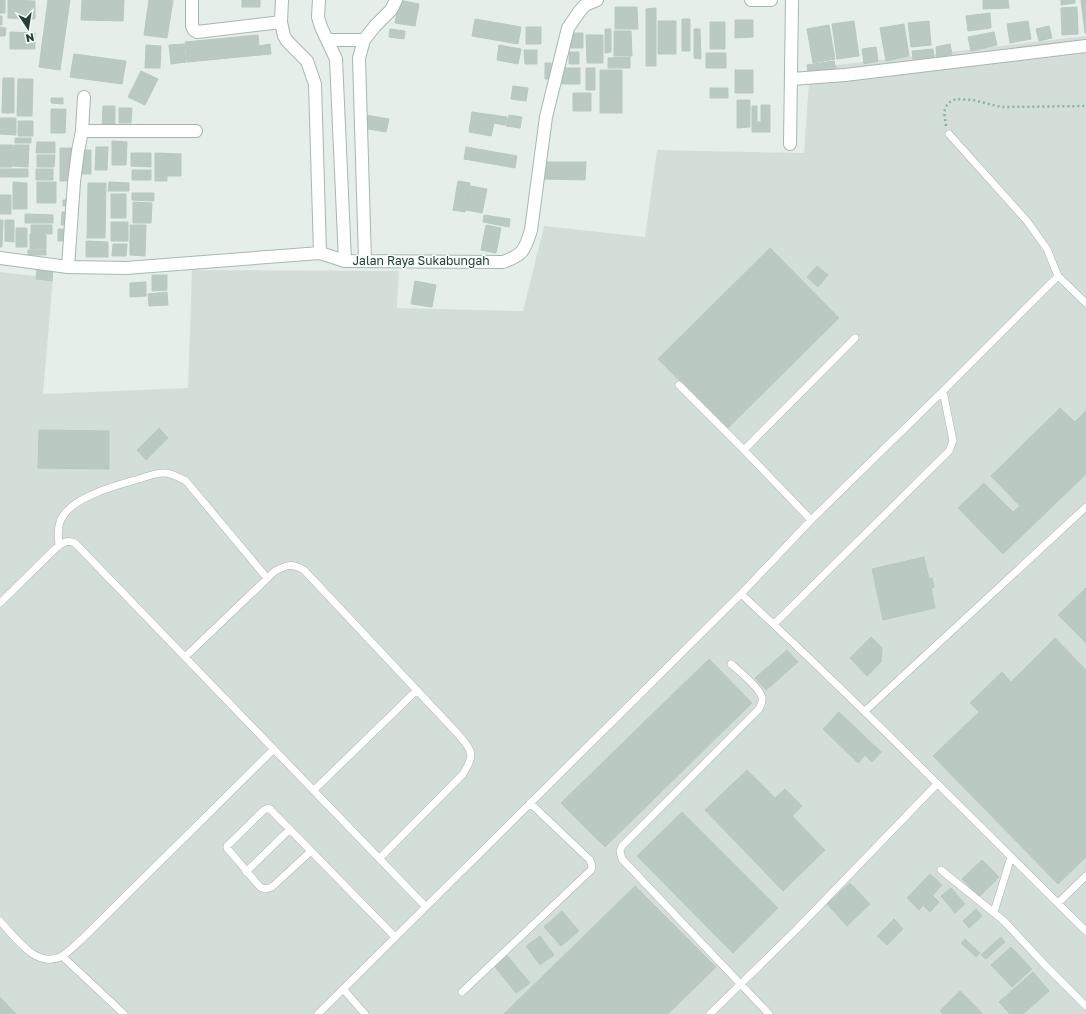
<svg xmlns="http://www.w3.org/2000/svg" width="1086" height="1014" viewBox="0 0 1086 1014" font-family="'Golos Text',sans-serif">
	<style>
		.built { fill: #d4ded9 }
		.building { fill: #bbc9c3; stroke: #b8c8c0 }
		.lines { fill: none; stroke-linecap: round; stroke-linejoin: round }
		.lane-casing { stroke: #a8b6b1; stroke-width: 8 }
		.street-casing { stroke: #a8b6b1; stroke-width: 14 }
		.secondary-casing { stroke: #a4bab1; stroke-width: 14 }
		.path { stroke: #87b1a1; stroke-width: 2.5; stroke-dasharray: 2 3; stroke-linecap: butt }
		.lane { stroke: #fff; stroke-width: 7 }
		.street { stroke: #fff; stroke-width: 12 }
		.secondary { stroke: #fff; stroke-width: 12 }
		.labels { text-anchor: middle; stroke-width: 3; stroke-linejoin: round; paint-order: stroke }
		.street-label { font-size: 12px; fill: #244037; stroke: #f6faf8 }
	</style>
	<rect width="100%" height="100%" fill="#e6eeea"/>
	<!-- built -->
	<path class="built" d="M 1086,36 L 1086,1014 L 0,1014 L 0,272 L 53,278 L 43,394 L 188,388 L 192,270 L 399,271 L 397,308 L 523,311 L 544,226 L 645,237 L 657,150 L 804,153 L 810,68 Z"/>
	<!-- building -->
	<path class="building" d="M 0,0 L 5,0 L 5,13 L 0,13 Z
		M 8,0 L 35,1 L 35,19 L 8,18 Z
		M 48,0 L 70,0 L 60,70 L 39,67 Z
		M 82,0 L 124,0 L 123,21 L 81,20 Z
		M 149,0 L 173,0 L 167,38 L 144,35 Z
		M 242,0 L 260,0 L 260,7 L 242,7 Z
		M 399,0 L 419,4 L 415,26 L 395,23 Z
		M 983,0 L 1008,0 L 1009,8 L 983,9 Z
		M 1061,0 L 1075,0 L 1075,3 L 1061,5 Z
		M 1081,0 L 1086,0 L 1086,33 L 1085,33 Z
		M 615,7 L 637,7 L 638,29 L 615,29 Z
		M 1077,7 L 1078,34 L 1062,35 L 1061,8 Z
		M 656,8 L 656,66 L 646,66 L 646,9 Z
		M 990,13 L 991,28 L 968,31 L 966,16 Z
		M 0,16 L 2,16 L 2,25 L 0,25 Z
		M 475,19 L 521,27 L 518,44 L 472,36 Z
		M 682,19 L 690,19 L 690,51 L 682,51 Z
		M 735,20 L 753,20 L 753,37 L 735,38 Z
		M 658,21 L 676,21 L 676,54 L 658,54 Z
		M 854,21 L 859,56 L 837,59 L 832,24 Z
		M 929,21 L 931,45 L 911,47 L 908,23 Z
		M 1028,21 L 1031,39 L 1010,43 L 1007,24 Z
		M 710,22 L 725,22 L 725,49 L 710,49 Z
		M 904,24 L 909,56 L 886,61 L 880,28 Z
		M 829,25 L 835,59 L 813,63 L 807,29 Z
		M 1049,26 L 1052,38 L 1039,41 L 1036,29 Z
		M 0,27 L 6,28 L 5,36 L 0,36 Z
		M 526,27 L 541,27 L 541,44 L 526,44 Z
		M 390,29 L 405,31 L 404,39 L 389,37 Z
		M 605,29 L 611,29 L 611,52 L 605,53 Z
		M 694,29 L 700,29 L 701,59 L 694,58 Z
		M 614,31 L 631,31 L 632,56 L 614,56 Z
		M 10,32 L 35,33 L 35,49 L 10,49 Z
		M 994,32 L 997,45 L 971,51 L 968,37 Z
		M 567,33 L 583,33 L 583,48 L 568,48 Z
		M 258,35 L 260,55 L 187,62 L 185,42 Z
		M 586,35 L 603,35 L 603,63 L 587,63 Z
		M 184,44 L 186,62 L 171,64 L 169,45 Z
		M 270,44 L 271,54 L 260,55 L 259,46 Z
		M 950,44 L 952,54 L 937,57 L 936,47 Z
		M 146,45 L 161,46 L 160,68 L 145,68 Z
		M 499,45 L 521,49 L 518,64 L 497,60 Z
		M 876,47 L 878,61 L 864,64 L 862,49 Z
		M 933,49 L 934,57 L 913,59 L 912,51 Z
		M 524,50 L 537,50 L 537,64 L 525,64 Z
		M 569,52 L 579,52 L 579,64 L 569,64 Z
		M 706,53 L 726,53 L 726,68 L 706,68 Z
		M 74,54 L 126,61 L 122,84 L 70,77 Z
		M 630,57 L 630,68 L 608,68 L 608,58 Z
		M 834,61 L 836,69 L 808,74 L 807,65 Z
		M 545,63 L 551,63 L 551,79 L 545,79 Z
		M 562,68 L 580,68 L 580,84 L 562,84 Z
		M 586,68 L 595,68 L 595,90 L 586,90 Z
		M 600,70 L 622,70 L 622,113 L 600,113 Z
		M 735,70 L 753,70 L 753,93 L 735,93 Z
		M 141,71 L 158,79 L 145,105 L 128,97 Z
		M 3,78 L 14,78 L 14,113 L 2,113 Z
		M 18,79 L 33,79 L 32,116 L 17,116 Z
		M 513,86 L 528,88 L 526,101 L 511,99 Z
		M 710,88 L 728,88 L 728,98 L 710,98 Z
		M 573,93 L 591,93 L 591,111 L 573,111 Z
		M 51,98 L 63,98 L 63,104 L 51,103 Z
		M 737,100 L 750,100 L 750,127 L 737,128 Z
		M 761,105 L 770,105 L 770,132 L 752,132 L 752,106 L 757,106 L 757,122 L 761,122 Z
		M 103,106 L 115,106 L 115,127 L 102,127 Z
		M 119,108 L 132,108 L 131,123 L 119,123 Z
		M 51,109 L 66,109 L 65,133 L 51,133 Z
		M 472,112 L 507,117 L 505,125 L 494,123 L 491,136 L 469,132 Z
		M 365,115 L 389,119 L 386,132 L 363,128 Z
		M 509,115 L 522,117 L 520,128 L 506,126 Z
		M 0,118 L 16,118 L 16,135 L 0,134 Z
		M 18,121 L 33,121 L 33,136 L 18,136 Z
		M 15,138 L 31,138 L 31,143 L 15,143 Z
		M 112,141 L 127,142 L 126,165 L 112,165 Z
		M 37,142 L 55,142 L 55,153 L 36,153 Z
		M 0,145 L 13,145 L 12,167 L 0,167 Z
		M 14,145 L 29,145 L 28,167 L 13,166 Z
		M 96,147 L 108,147 L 107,170 L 95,170 Z
		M 466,147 L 517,156 L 515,168 L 464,159 Z
		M 60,148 L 72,148 L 71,181 L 60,181 Z
		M 80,150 L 91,150 L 91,174 L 80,174 Z
		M 131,153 L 151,153 L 151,167 L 131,166 Z
		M 155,153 L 181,154 L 181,176 L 167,176 L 167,181 L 155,181 Z
		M 37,155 L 55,155 L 54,167 L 37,167 Z
		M 545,162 L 586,162 L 585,180 L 544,179 Z
		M 0,169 L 28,169 L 28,177 L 0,177 Z
		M 36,169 L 53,169 L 53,180 L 36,180 Z
		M 132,170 L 151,170 L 151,180 L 132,180 Z
		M 458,181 L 470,183 L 465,212 L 453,210 Z
		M 13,182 L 27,183 L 27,209 L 13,209 Z
		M 37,182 L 56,182 L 56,203 L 37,203 Z
		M 109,182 L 129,183 L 129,191 L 108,191 Z
		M 88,183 L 106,183 L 105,238 L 87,238 Z
		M 470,186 L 487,189 L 482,213 L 466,210 Z
		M 132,193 L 154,193 L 154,201 L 132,200 Z
		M 111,194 L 126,194 L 126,218 L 111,218 Z
		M 0,195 L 11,195 L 11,214 L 0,214 Z
		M 63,200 L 71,200 L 71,206 L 63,206 Z
		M 133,202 L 152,203 L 151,223 L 133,223 Z
		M 62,212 L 71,212 L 71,225 L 61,225 Z
		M 25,214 L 53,215 L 53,223 L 25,223 Z
		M 484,215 L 510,219 L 509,227 L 483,222 Z
		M 0,220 L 3,220 L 2,247 L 0,247 Z
		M 5,220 L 14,220 L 14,242 L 5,241 Z
		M 111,222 L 128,222 L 128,241 L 111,241 Z
		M 31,225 L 52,225 L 52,234 L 31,234 Z
		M 130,225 L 146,225 L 145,256 L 130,255 Z
		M 486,225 L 501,228 L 496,253 L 481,250 Z
		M 16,228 L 27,228 L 27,247 L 16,247 Z
		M 58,229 L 67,229 L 67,241 L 58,241 Z
		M 30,234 L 46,235 L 46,249 L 30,249 Z
		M 86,241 L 108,242 L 108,257 L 86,257 Z
		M 113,244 L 127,244 L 126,256 L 112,256 Z
		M 770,248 L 839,318 L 727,429 L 658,359 Z
		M 28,250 L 46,250 L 46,255 L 28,255 Z
		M 817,266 L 828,275 L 818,287 L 807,277 Z
		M 37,268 L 53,270 L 52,281 L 36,279 Z
		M 152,275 L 167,275 L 167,290 L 152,291 Z
		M 415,281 L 436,285 L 432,307 L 411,304 Z
		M 146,282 L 146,296 L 130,297 L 130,283 Z
		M 167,292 L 168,305 L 149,306 L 148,294 Z
		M 1060,408 L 1075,422 L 1086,411 L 1086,474 L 1003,554 L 958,508 L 984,483 L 1013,512 L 1020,506 L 991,476 Z
		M 159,428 L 168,438 L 146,460 L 137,450 Z
		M 39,430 L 109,431 L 109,469 L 38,468 Z
		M 924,557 L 929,579 L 932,578 L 934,587 L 931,588 L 935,608 L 883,620 L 872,569 Z
		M 1086,588 L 1086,643 L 1058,615 Z
		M 871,637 L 882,648 L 881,662 L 867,676 L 850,658 Z
		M 1055,638 L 1086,670 L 1086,773 L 1016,841 L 933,756 L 979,712 L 970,703 L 1002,672 L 1011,682 Z
		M 787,650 L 798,662 L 766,690 L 755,678 Z
		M 709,659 L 752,703 L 605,847 L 561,803 Z
		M 839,712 L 881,752 L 872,762 L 865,755 L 858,763 L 823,729 Z
		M 747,770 L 775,798 L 785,789 L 802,806 L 792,816 L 825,850 L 783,891 L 705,810 Z
		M 1086,773 L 1086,857 L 1058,884 L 1016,841 Z
		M 682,812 L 778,908 L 733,953 L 637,856 Z
		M 982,860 L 999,877 L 979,897 L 962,879 Z
		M 930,874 L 942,885 L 919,910 L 907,898 Z
		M 850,883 L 870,904 L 847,926 L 827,904 Z
		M 635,886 L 716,967 L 668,1014 L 504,1014 Z
		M 951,888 L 965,904 L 955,913 L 941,896 Z
		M 933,896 L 939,902 L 930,912 L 924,906 Z
		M 976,909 L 982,916 L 969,928 L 963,921 Z
		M 562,911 L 579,931 L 561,946 L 544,927 Z
		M 894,919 L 903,929 L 887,945 L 877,936 Z
		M 540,936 L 554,955 L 540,965 L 526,946 Z
		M 1001,937 L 1005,942 L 986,959 L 981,955 Z
		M 965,939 L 980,953 L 976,957 L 961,943 Z
		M 1011,947 L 1032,969 L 1012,987 L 991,965 Z
		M 506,954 L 530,983 L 516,993 L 495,967 Z
		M 1033,972 L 1049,991 L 1040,999 L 1024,980 Z
		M 1024,980 L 1040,999 L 1023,1014 L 1010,1014 L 999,1002 Z
		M 960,991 L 983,1014 L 943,1014 L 940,1011 Z
		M 0,997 L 16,1014 L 0,1014 Z"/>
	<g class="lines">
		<!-- lane casing -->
		<g class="lane-casing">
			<path id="lane" d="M 949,134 L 1027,221 L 1047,249 L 1058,276 L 1086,303
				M 679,385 L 744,450 L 811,520
				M 744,450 L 855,338
				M 59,546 C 58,536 57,525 63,516 C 75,496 118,485 139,479 C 148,476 157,472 166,473 C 173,474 180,478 186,481 L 267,578
				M 741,594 C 859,703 971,818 1086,931
				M 0,603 L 56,548 C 63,543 67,539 75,543 L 426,907
				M 774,624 L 949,451 L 953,441 L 943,391
				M 185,657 L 275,571 C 286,565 292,563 304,570 L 457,733 C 472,751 476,753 463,774 L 380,858
				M 731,664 C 739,671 759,687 762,697 C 763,702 761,705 759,709 L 622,846 L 620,851 L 622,859 L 769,1014
				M 865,711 L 1086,507
				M 314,790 L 417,690
				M 311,851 L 272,887 L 265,889 L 260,887 L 227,848 L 227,846 L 264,810 L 269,808 L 395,937
				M 941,870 L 1004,921 L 1045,965 L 1086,1006
				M 246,872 L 290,829
				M 1058,903 L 1086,876
				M 994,912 L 1011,857
				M 0,921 C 15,937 37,970 62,956 C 69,952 75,945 81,940 L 274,749
				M 62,956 L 124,1014
				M 343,989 L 365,1014
				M 462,992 L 591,870 L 592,866 L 590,860 L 530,803
				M 318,1014 L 741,594 L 811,520 L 943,391 L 1058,276
				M 710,1014 L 796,930 L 937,784"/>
		</g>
		<!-- street casing -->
		<g class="street-casing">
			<path id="street" d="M 192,0 L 192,26 L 194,30 L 197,32 L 281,22
				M 282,0 L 281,22 L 284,36 L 287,41 L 307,61 L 315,84 L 320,253
				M 319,0 L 318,17 L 321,27 L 336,59 L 345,261
				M 328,40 L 364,40
				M 792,79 L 845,75 L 1086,46
				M 82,131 L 196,131
				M 790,144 L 792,0
				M 365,261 L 359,58 L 364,40 L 375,26 L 391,10 L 396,0
				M 68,267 L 74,182 L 78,151 L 82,131 L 84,97"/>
		</g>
		<!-- secondary casing -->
		<g class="secondary-casing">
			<path id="secondary" d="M 751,0 L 771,0
				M 0,258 L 68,267 L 126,268 L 320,253 L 345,261 L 503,262 C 523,255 525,250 531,230 L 546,117 L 568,28 L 579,12 L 585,5 L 597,0"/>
		</g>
		<!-- path -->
		<path class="path" d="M 946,126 L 944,112 L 947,105 L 951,101 L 957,99 L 973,100 L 1001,107 L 1086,106"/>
		<!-- lane -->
		<use href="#lane" class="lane"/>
		<!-- street -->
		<use href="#street" class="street"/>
		<!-- secondary -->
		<use href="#secondary" class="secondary"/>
	</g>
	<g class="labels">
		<!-- street labels -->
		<g class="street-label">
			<text x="421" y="265">Jalan Raya Sukabungah</text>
		</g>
	</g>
	<!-- north arrow -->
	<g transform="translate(28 28) rotate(168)" stroke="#f6faf8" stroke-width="3" paint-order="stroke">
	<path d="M0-3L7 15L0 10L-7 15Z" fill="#244037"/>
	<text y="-6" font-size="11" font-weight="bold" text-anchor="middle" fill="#244037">N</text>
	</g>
</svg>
